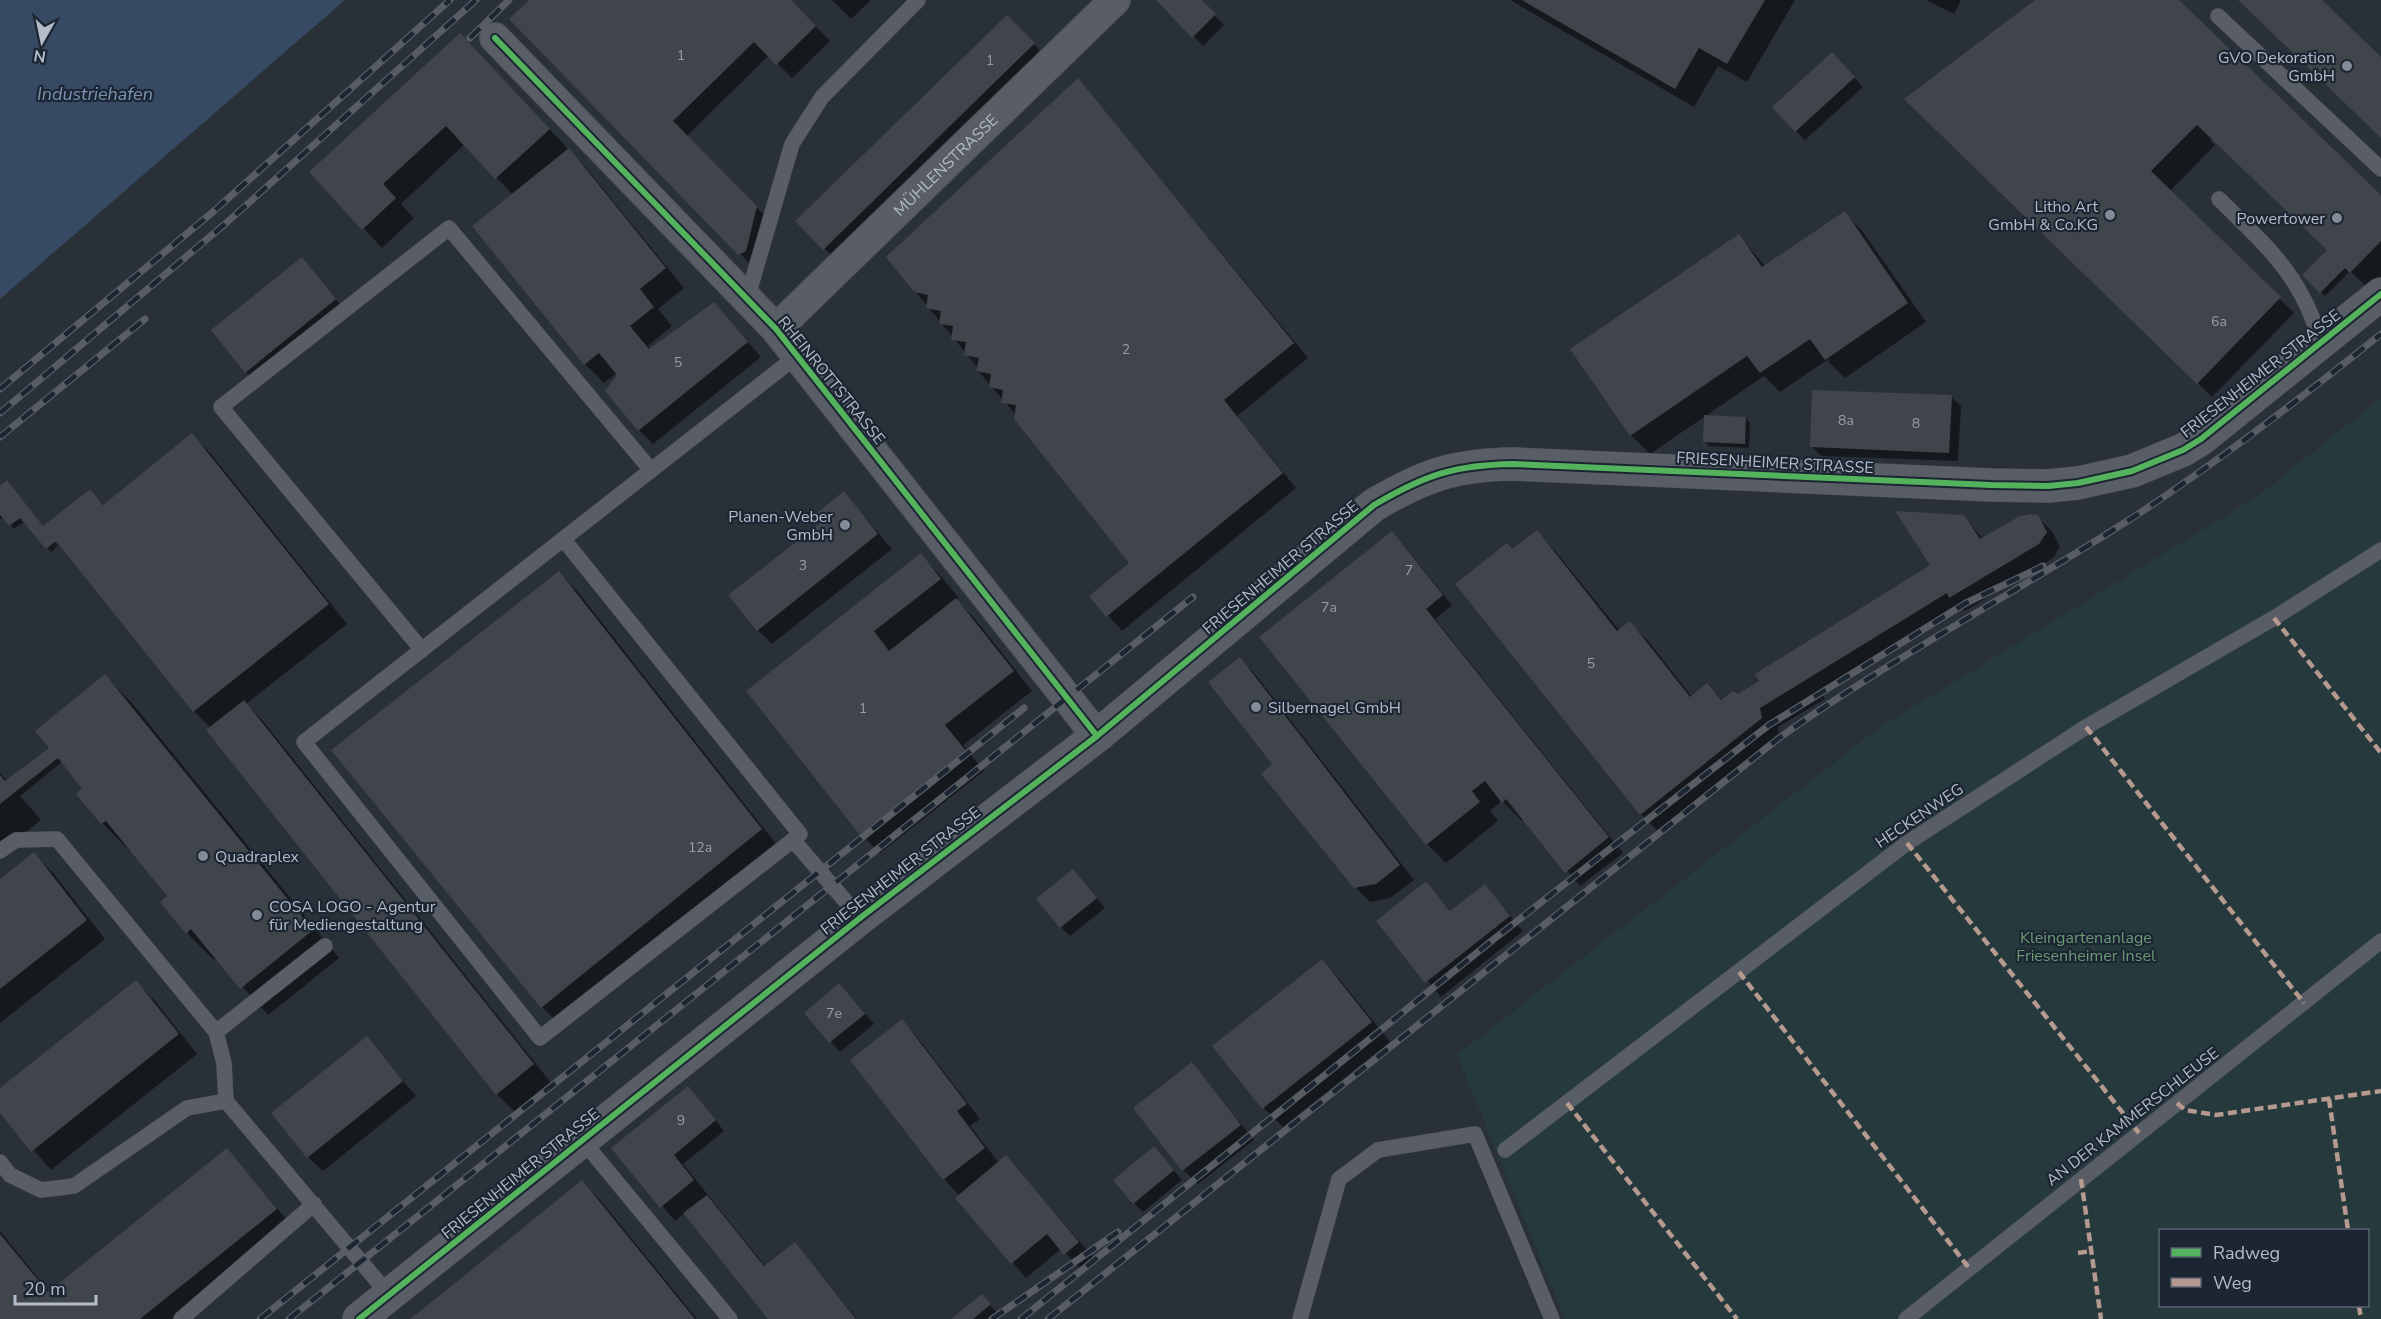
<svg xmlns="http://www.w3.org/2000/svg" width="2381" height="1319" viewBox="0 0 2381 1319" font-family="'Nunito Sans',sans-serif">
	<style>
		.green { fill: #263a3e; fill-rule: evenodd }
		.water { fill: #374a63 }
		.shadow { fill: #0007 }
		.building { fill: #40454c }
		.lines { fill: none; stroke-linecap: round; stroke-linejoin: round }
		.service-casing { stroke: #474c53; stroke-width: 16 }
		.minor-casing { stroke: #474c53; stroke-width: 32 }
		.tertiary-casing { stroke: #474c53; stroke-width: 34 }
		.service { stroke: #595e66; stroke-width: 15 }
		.minor { stroke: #595e66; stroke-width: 30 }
		.tertiary { stroke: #595e66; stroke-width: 33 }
		.rail-casing { stroke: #585d64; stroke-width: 7 }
		.rail { stroke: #1c2633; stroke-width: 4.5; stroke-dasharray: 14; stroke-linecap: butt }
		.quiet { stroke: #b69a8f; stroke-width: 4.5; stroke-dasharray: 9 4.5; stroke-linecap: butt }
		.cycleway-casing { stroke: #1c2633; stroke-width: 10 }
		.cycleway { stroke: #56b35d; stroke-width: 6 }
		.poi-dot { fill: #838b96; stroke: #1c2633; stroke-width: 2 }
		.labels { text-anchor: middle; stroke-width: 4.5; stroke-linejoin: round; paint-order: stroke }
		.number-label { font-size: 14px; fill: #969eaa }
		.poi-label { font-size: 16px; fill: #b3bcc9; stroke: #1c2633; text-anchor: end }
		.street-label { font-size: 16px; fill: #b3bcc9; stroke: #1c2633 }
		.park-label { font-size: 16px; fill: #6a9a74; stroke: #1c2633 }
		.water-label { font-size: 18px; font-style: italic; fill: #7b93b1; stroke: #1c2633 }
	</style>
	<rect width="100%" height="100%" fill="#293038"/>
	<!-- green -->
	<path class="green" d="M 2381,398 L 2381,1319 L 1565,1319 L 1457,1055 L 1879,728 L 2259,495 ZM 2160,1230 L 2368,1230 L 2368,1306 L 2160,1306 Z"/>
	<!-- water -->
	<path class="water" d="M 0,0 L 345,0 L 0,299 Z"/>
	<!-- shadow -->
	<path class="shadow" d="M 531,0 L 790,0 L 830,41 L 792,78 L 769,55 L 687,136 L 771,222 L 754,268 L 511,20 Z
		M 832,0 L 871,0 L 851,19 Z
		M 1158,0 L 1200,0 L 1224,25 L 1203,46 Z
		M 1510,0 L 1795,0 L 1747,82 L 1718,66 L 1694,107 Z
		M 1926,0 L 1961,0 L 1954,14 Z
		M 2038,0 L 2177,0 L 2381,197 L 2381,279 L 2370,290 L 2350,271 L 2325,296 L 2304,275 L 2329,250 L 2212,137 L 2210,140 L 2215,145 L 2170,191 L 2294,313 L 2212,397 L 1925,118 Z
		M 1007,17 L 1048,59 L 839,263 L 798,221 Z
		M 479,54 L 587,169 L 684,288 L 658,309 L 672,326 L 648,346 L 652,350 L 714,304 L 761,357 L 653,444 L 639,430 L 617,373 L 604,383 L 585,364 L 513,195 L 465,144 L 401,204 L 414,218 L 382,248 L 311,172 Z
		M 1841,63 L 1863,87 L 1805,140 L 1796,131 Z
		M 1078,80 L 1308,358 L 1237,416 L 1296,488 L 1122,631 L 1091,596 L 1131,563 L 1016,415 L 978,371 L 978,368 L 915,291 Z
		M 1844,213 L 1863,232 L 1926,322 L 1845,378 L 1827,360 L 1780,392 L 1764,376 L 1650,454 L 1631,435 L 1739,236 L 1766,267 Z
		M 302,259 L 349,315 L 260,386 L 246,372 Z
		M 1951,397 L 1961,406 L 1958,461 L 1821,456 L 1811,446 Z
		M 1746,418 L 1750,423 L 1749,448 L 1709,446 L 1705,441 Z
		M 192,435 L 211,454 L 347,624 L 246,704 L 263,721 L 552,1084 L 516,1113 L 497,1094 L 211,728 L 194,711 L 46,526 L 90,491 L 104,505 Z
		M 0,487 L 11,487 L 58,546 L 51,552 L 25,521 L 14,529 L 5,518 L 0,519 Z
		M 844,493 L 892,549 L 772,644 L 758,630 Z
		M 1964,517 L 1983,539 L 2037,517 L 2052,531 L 2060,547 L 2053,558 L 1965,611 L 1961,608 L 1822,693 L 1825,699 L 1778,727 L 1780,737 L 1660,833 L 1641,814 L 1513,550 L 1536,532 L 1555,551 L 1620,631 L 1630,623 L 1649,642 L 1692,697 L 1707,685 L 1723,701 L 1738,695 L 1932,566 Z
		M 1401,542 L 1452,605 L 1435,619 L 1623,853 L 1580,886 L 1524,819 L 1522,821 L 1502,801 L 1490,811 L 1498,821 L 1446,863 L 1427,844 Z
		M 920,555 L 939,574 L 959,598 L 956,600 L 975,619 L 1032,691 L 963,745 L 984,771 L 880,853 L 861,834 L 748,691 Z
		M 559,573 L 578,592 L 780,849 L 561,1026 L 542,1007 Z
		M 1240,659 L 1254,673 L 1414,880 L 1390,898 L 1370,902 L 1355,887 L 1274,765 Z
		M 105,676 L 132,703 L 339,958 L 268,1015 L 216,958 L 214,960 L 187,933 L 169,896 L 131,849 L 130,851 L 102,823 L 78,794 L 84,789 L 62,762 L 20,796 L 41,820 L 0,853 L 0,773 L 7,781 L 51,748 Z
		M 34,854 L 53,873 L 105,939 L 0,1023 L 0,881 Z
		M 1082,881 L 1105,908 L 1070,936 L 1061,927 Z
		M 1426,883 L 1452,912 L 1485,886 L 1523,931 L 1441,997 L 1378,922 Z
		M 1321,961 L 1340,980 L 1390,1042 L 1283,1127 L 1264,1108 L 1214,1046 Z
		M 136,982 L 155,1001 L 197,1054 L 51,1170 L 0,1111 L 0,1090 Z
		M 839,985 L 874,1024 L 840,1052 L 806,1013 Z
		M 902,1021 L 916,1036 L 980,1119 L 970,1126 L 999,1163 L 1006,1157 L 1093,1257 L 1080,1268 L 1061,1249 L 1026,1278 L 957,1198 L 960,1196 L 944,1179 L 852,1060 Z
		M 367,1038 L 416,1096 L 323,1171 L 308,1157 Z
		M 1192,1064 L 1254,1140 L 1198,1184 L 1183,1170 Z
		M 697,1097 L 724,1131 L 683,1164 L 766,1267 L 795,1244 L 857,1319 L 770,1319 L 685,1213 L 675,1221 L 614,1148 Z
		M 1154,1148 L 1182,1180 L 1143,1212 L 1134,1203 Z
		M 227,1150 L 294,1228 L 182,1319 L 0,1319 L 0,1231 L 50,1293 Z
		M 582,1182 L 601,1201 L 697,1319 L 412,1319 Z
		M 982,1296 L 999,1315 L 994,1319 L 953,1319 Z"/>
	<!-- building -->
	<path class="building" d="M 529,0 L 791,0 L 816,26 L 776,65 L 754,42 L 673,121 L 757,206 L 746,251 L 738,255 L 509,19 Z
		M 1156,0 L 1202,0 L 1216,14 L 1192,38 Z
		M 1522,0 L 1765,0 L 1727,64 L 1699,48 L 1675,89 Z
		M 2035,0 L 2179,0 L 2381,195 L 2381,241 L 2350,273 L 2345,268 L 2320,293 L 2302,275 L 2327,250 L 2197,125 L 2151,171 L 2281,297 L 2197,384 L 1904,99 Z
		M 2238,0 L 2322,0 L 2381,57 L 2381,138 Z
		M 1007,15 L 1035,43 L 823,250 L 795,221 Z
		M 460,33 L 550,129 L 495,179 L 446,126 L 383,184 L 396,198 L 362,230 L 309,172 Z
		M 1832,52 L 1855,77 L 1795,132 L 1772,107 Z
		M 1078,78 L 1294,343 L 1224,400 L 1283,473 L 1106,617 L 1089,596 L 1129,563 L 1014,419 L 1016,405 L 1001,403 L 1003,390 L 989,387 L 991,374 L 976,371 L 979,358 L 964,355 L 966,342 L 951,340 L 953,326 L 939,324 L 941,311 L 926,308 L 928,295 L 914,292 L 886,257 Z
		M 569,148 L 666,268 L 640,289 L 654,307 L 630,326 L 649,349 L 714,302 L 748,342 L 638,431 L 605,391 L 617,375 L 599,353 L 584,365 L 472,226 Z
		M 1845,211 L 1908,303 L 1825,360 L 1810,339 L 1760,373 L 1747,356 L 1630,436 L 1570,349 L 1739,234 L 1762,267 Z
		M 302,257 L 336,299 L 245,373 L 211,330 Z
		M 1812,390 L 1952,395 L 1949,453 L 1810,447 Z
		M 1704,415 L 1746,417 L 1745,444 L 1703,442 Z
		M 192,433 L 329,604 L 193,712 L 56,541 L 46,549 L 20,518 L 9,526 L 0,515 L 0,486 L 7,480 L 43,526 L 90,489 L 103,505 Z
		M 844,491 L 878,534 L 757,631 L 728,595 L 823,521 L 817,513 Z
		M 1895,511 L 1964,515 L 1980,539 L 2020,516 L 2031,514 L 2038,515 L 2047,532 L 2039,544 L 1949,598 L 1947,593 L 1760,708 L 1762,718 L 1640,815 L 1455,584 L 1507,543 L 1512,549 L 1537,530 L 1617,631 L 1630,621 L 1690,697 L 1707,683 L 1721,700 L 1733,691 L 1738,694 L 1759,681 L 1755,674 L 1930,565 Z
		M 1392,531 L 1443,595 L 1426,609 L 1609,837 L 1565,873 L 1506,799 L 1502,803 L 1485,781 L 1472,791 L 1480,802 L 1426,845 L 1259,637 Z
		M 921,553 L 941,579 L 874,631 L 889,651 L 956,598 L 1014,671 L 945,725 L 966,751 L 860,835 L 746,691 Z
		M 559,571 L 762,829 L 541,1008 L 331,750 Z
		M 1240,657 L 1400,865 L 1376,884 L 1354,888 L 1261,774 L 1272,764 L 1208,682 Z
		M 105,674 L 313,930 L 240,989 L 191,929 L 186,934 L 160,902 L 167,896 L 106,821 L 101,824 L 76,794 L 82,789 L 58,758 L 0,804 L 0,775 L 5,781 L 49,748 L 35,731 Z
		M 244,700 L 534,1064 L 496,1095 L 206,730 Z
		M 34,852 L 87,920 L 0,989 L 0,879 Z
		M 1073,869 L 1097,898 L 1060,928 L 1036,899 Z
		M 1426,881 L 1450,911 L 1485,884 L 1510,916 L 1425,983 L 1376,921 Z
		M 1322,959 L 1372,1022 L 1262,1109 L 1212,1046 Z
		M 136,980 L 179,1034 L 31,1152 L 0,1113 L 0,1088 Z
		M 839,983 L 865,1014 L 829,1043 L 804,1013 Z
		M 902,1019 L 967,1104 L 957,1111 L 985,1148 L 943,1180 L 850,1060 Z
		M 367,1036 L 403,1081 L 307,1158 L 271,1113 Z
		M 1192,1062 L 1241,1125 L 1182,1171 L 1133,1108 Z
		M 688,1086 L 716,1120 L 674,1155 L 694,1180 L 660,1208 L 611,1148 Z
		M 1154,1146 L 1174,1170 L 1133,1204 L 1113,1180 Z
		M 227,1148 L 277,1209 L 140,1319 L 0,1319 L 0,1234 L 48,1292 Z
		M 1006,1155 L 1079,1242 L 1064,1255 L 1047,1234 L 1011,1264 L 955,1198 Z
		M 582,1180 L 695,1319 L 410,1319 L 455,1283 Z
		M 707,1195 L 764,1266 L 795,1242 L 856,1319 L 768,1319 L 683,1213 Z
		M 982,1294 L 991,1304 L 973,1319 L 951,1319 Z"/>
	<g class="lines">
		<!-- service casing -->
		<g class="service-casing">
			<path id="service" d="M 2218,16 L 2381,169
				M 2219,199 C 2267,247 2302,275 2321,344
				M 747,299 L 792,144 L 822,97 L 918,0
				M 564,540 L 800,834 L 793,840 L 860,918
				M 422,650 L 221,407 L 449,228 L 650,469
				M 793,840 L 540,1038 L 304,742 L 797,356
				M 0,851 L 16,840 L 57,839 L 216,1032 L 224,1063 L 226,1101 L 389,1295
				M 216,1032 L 325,946
				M 582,1140 L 730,1319
				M 1505,1150 L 1907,843 L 2086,727 L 2274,618 L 2381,550
				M 0,1162 L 10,1175 L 41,1190 L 74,1186 L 187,1108 L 226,1101
				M 181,1319 L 314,1204
				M 1300,1319 L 1339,1179 L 1378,1150 L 1475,1134 L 1552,1319
				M 1906,1319 L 2381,941"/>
		</g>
		<!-- minor casing -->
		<g class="minor-casing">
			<g id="minor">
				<path d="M 495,38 L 776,329 L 1097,736"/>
				<path id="s1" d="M 776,329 L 1115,0"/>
			</g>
		</g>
		<!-- tertiary casing -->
		<g class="tertiary-casing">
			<path id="tertiary" d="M 359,1319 L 860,918 L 1097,736 L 1374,505 C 1425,475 1454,465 1513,464 L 1991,485 L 2048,486 L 2078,483 L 2132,471 L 2183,450 L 2201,439 L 2381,294"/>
		</g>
		<!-- service -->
		<use href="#service" class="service"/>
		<!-- minor -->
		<use href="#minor" class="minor"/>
		<!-- tertiary -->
		<use href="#tertiary" class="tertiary"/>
		<!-- rail casing -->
		<g class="rail-casing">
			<path id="rail" d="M 470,38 L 509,0
				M 0,389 L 214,211 L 450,0
				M 0,413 L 225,224 L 476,0
				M 0,437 L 145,319
				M 260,1319 L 1024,708
				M 289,1319 L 1193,597
				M 992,1319 L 1118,1232
				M 1021,1319 L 1494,939 L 1769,725 L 1966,603 L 2043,566
				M 1048,1319 L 1779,738 C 1891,659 2013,594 2129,520 C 2217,463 2299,400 2381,334"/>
		</g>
		<!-- rail -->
		<use href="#rail" class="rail"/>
		<!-- quiet -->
		<path class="quiet" d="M 2274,618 L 2381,753
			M 2086,727 L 2304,1003
			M 1907,843 L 2139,1133
			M 1739,972 L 1969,1268
			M 2329,1099 L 2348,1230
			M 1567,1103 L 1737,1319
			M 2177,1103 L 2185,1110 L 2216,1115 L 2381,1091
			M 2081,1179 L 2101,1319
			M 2078,1253 L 2091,1251
			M 2359,1306 L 2361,1319"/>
		<!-- cycleway casing -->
		<g class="cycleway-casing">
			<path id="cycleway" d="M 495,38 L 776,329 L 1097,736
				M 359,1319 L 860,918 L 1097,736 L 1374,505 C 1425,475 1454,465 1513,464 L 1991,485 L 2048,486 L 2078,483 L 2132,471 L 2183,450 L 2201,439 L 2381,294"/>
		</g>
		<!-- cycleway -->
		<use href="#cycleway" class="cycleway"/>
	</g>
	<!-- markers -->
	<g class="poi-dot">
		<circle cx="2347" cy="66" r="6"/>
		<circle cx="2110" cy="215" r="6"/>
		<circle cx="2337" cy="218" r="6"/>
		<circle cx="845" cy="525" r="6"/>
		<circle cx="1256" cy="707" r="6"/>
		<circle cx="203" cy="856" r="6"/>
		<circle cx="257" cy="915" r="6"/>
	</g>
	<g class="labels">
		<!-- number labels -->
		<g class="number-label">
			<text x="681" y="60">1</text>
			<text x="990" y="65">1</text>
			<text x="2219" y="326">6a</text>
			<text x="1126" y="354">2</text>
			<text x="678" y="367">5</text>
			<text x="1846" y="425">8a</text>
			<text x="1916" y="428">8</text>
			<text x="803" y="570">3</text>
			<text x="1409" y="575">7</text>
			<text x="1329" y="612">7a</text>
			<text x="1591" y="668">5</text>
			<text x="863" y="713">1</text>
			<text x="700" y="852">12a</text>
			<text x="834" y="1018">7e</text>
			<text x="681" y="1125">9</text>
		</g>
		<!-- poi labels -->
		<g class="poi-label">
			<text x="2335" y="63">GVO Dekoration<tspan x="2335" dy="18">GmbH</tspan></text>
			<text x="2098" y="212">Litho Art<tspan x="2098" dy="18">GmbH &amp; Co.KG</tspan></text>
			<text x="2325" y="224">Powertower</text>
			<text x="833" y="522">Planen-Weber<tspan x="833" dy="18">GmbH</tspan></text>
			<text x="1268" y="713" text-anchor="start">Silbernagel GmbH</text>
			<text x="215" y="862" text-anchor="start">Quadraplex</text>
			<text x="269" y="912" text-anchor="start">COSA LOGO - Agentur<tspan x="269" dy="18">für Mediengestaltung</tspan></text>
		</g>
		<!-- street labels -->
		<g class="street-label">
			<text dy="6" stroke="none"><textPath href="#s1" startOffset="236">MÜHLENSTRASSE</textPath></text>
			<text transform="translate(2260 373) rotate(-38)" y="6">FRIESENHEIMER STRASSE</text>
			<text transform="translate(832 380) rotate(51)" y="6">RHEINROTTSTRASSE</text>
			<text transform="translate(1775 462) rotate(3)" y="6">FRIESENHEIMER STRASSE</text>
			<text transform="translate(1280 567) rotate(-40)" y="6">FRIESENHEIMER STRASSE</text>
			<text transform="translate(1919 815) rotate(-34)" y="6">HECKENWEG</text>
			<text transform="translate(900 870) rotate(-38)" y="6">FRIESENHEIMER STRASSE</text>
			<text transform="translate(2132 1116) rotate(-38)" y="6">AN DER KAMMERSCHLEUSE</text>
			<text transform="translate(520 1173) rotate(-39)" y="6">FRIESENHEIMER STRASSE</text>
		</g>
		<!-- park labels -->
		<g class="park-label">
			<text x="2086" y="943">Kleingartenanlage<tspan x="2086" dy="18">Friesenheimer Insel</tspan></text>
		</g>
		<!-- water labels -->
		<g class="water-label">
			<text x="95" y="100">Industriehafen</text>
		</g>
	</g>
	<!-- legend -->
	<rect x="2159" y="1229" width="210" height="78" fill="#1c2633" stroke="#58626f" stroke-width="1.5"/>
	<rect x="2171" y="1248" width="30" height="9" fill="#56b35d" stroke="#58626f" stroke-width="1.5"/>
	<text x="2213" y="1259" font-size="18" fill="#b3bcc9">Radweg</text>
	<rect x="2171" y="1278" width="30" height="9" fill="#b69a8f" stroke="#58626f" stroke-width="1.5"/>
	<text x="2213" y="1289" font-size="18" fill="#b3bcc9">Weg</text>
	<!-- north arrow -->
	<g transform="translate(42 42) rotate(189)" stroke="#1c2633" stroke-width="4.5" paint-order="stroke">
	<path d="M0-4.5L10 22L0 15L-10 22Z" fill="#b3bcc9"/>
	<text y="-9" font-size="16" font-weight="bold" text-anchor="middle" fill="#b3bcc9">N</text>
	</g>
	<!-- scale -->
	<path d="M15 1295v9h81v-9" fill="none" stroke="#b3bcc9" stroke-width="3"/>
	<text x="24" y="1295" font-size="18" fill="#b3bcc9" stroke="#1c2633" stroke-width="4.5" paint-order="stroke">20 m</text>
</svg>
